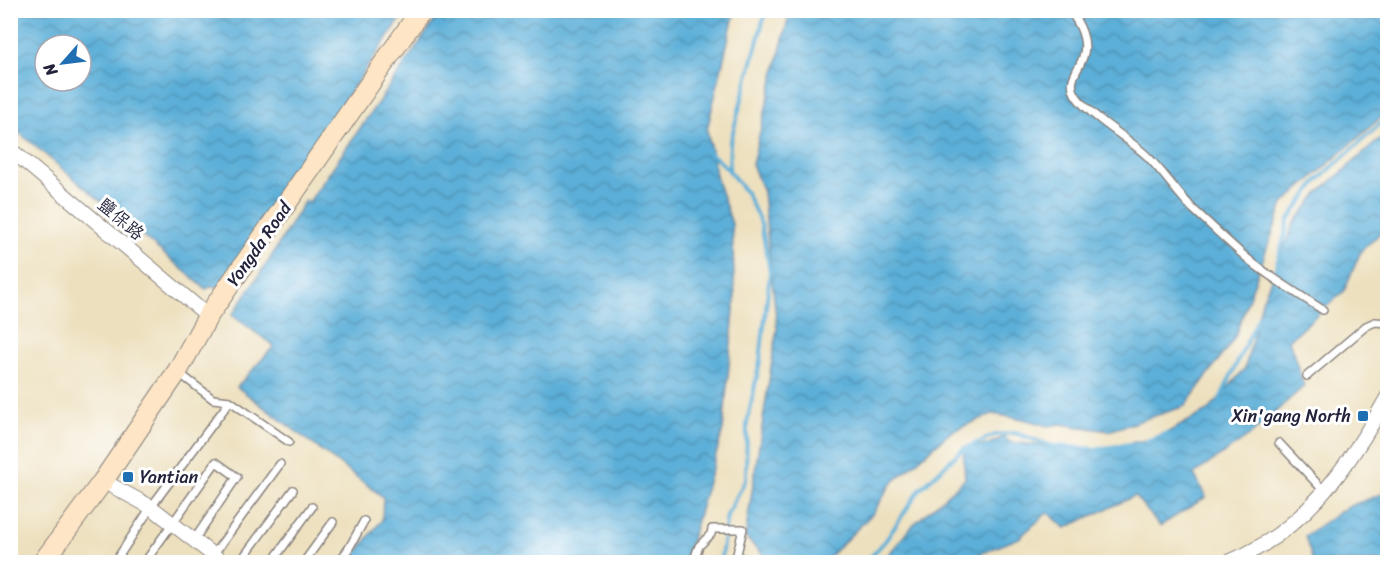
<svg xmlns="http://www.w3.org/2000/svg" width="1398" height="573" viewBox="0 0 1398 573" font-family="Sriracha,'LXGW WenKai TC',sans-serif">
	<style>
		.water { fill: url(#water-waves); stroke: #3f688a; stroke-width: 1.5; fill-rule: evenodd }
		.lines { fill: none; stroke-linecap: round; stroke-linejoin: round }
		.stream { stroke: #5cafd8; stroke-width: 4 }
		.lane-casing { stroke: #88817c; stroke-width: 10 }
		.street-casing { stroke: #88817c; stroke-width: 16 }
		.secondary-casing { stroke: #88817c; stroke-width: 22 }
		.lane { stroke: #fff; stroke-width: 7 }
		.street { stroke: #fff; stroke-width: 14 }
		.secondary { stroke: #fde5c5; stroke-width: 20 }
		.poi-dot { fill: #1f6fb2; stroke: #fff; stroke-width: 2 }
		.labels { text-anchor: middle; stroke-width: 6; stroke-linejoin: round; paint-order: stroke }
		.street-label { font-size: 18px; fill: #22223b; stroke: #fff }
		.poi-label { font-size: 18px; fill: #22223b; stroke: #fff; text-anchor: end }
	</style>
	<defs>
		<pattern id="water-waves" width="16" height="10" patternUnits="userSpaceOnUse" patternTransform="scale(1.5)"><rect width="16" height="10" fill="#5cafd8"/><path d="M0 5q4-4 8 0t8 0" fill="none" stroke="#4c8eb0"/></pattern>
	</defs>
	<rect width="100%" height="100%" fill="#fff"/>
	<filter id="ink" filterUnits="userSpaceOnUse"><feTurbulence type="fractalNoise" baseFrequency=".0167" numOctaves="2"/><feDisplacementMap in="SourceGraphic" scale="12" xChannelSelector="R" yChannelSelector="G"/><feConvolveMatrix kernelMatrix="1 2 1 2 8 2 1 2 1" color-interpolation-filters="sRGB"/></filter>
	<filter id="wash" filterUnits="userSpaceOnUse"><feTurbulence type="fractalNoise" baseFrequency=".008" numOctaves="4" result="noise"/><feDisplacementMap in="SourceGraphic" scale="24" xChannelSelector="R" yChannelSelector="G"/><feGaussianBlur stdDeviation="1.35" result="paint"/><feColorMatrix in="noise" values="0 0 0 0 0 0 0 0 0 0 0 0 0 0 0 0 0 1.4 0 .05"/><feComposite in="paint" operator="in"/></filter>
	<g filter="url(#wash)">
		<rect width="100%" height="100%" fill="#ede0be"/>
		<!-- water -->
		<path class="water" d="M 442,10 L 735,11 L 707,130 L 717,180 L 732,224 L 735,300 L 723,430 L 685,562 L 349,562 L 382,520 L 383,497 L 237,387 L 274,346 L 232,315 L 268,262 L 305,200 L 309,202 Z
			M 10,11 L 406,11 L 331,120 L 337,125 L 288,195 L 282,191 L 275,200 L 279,207 L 224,288 L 212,286 L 206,289 L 11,126 ZM 45,45 L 81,45 L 81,81 L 45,81 Z
			M 790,11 L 1387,11 L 1387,112 L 1283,204 L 1234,339 L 1185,406 L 1109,431 L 1060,424 L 1048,426 L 1023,419 L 992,414 L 951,432 L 891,484 L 874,512 L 824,562 L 770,562 L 745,537 L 777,328 L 763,192 L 752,164 Z
			M 1387,133 L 1387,227 L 1361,251 L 1344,291 L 1289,340 L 1304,386 L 1249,436 L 1194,474 L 1206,497 L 1160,526 L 1135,496 L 1065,528 L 1048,512 L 1019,538 L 982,553 L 971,562 L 882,562 L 914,524 L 965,479 L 963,447 L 989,444 L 1004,437 L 1010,442 L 1093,451 L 1159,437 L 1209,410 L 1245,368 L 1262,301 L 1294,223 L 1319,192 Z
			M 1387,492 L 1387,562 L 1313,562 L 1305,536 L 1347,507 Z"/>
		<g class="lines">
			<!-- stream -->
			<path class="stream" d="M 708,151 L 729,170
				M 1274,275 L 1289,219 L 1318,180 L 1388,117
				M 1220,399 L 1259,316
				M 1146,441 L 1167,433
				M 717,562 L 721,558 L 727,515 L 746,479 L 747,423 L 760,361 L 770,272 L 761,224 L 747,194 L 729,171 L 730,143 L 766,10
				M 866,562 L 886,540 L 920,489 L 963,449 L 995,435 L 1015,433 L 1052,446 L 1097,449 L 1130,444"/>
		</g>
	</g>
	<g filter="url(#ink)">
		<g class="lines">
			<!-- lane casing -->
			<g class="lane-casing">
				<path id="lane" d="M 1069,10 C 1079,22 1089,41 1083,57 C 1079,70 1067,80 1075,94 C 1086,114 1130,139 1148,157 C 1164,173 1177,193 1193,209 C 1213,227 1233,247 1254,264 C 1276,281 1300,295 1323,310
					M 179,373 L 213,399 L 230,401 L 289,442
					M 1307,376 L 1366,326 L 1375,322 L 1388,323
					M 1279,443 L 1325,492
					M 115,562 L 151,507 L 230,401
					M 145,562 L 216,462 L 237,477 L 194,540
					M 208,562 L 280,464
					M 240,562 L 293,490
					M 272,562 L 312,507
					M 304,562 L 333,522
					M 339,562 L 349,548 L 364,521
					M 693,562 L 699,546 L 711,534 L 712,529 L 743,529 L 735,562"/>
			</g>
			<!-- street casing -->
			<g class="street-casing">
				<path id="street" d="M 10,149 L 208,316
					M 103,481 L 151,507 L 222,562
					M 1229,562 C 1305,531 1349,466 1388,396"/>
			</g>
			<!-- secondary casing -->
			<g class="secondary-casing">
				<path id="secondary" d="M 43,562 L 103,481 L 177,372 L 208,316 L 421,10"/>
			</g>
			<!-- lane -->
			<use href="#lane" class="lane"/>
			<!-- street -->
			<use href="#street" class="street"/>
			<!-- secondary -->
			<use href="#secondary" class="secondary"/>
		</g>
	</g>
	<!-- markers -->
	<g class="poi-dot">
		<rect x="1357" y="410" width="12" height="12" rx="3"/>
		<rect x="122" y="471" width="12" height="12" rx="3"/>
	</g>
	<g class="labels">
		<!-- street labels -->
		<g class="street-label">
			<text transform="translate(121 219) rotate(40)" y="6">鹽保路</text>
			<text transform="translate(259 244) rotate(-55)" y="6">Yongda Road</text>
		</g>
		<!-- poi labels -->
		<g class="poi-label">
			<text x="1351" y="422">Xin'gang North</text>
			<text x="140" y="483" text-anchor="start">Yantian</text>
		</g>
	</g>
	<!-- margin -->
	<rect width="1398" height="573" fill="none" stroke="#fff" stroke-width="36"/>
	<!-- north arrow -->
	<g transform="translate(63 63) rotate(242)"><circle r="28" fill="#ffffff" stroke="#a7a7b1" stroke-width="1.5"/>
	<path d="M0-4.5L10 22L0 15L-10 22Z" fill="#1f6fb2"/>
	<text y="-9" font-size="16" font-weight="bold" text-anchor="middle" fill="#22223b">N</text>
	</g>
</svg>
